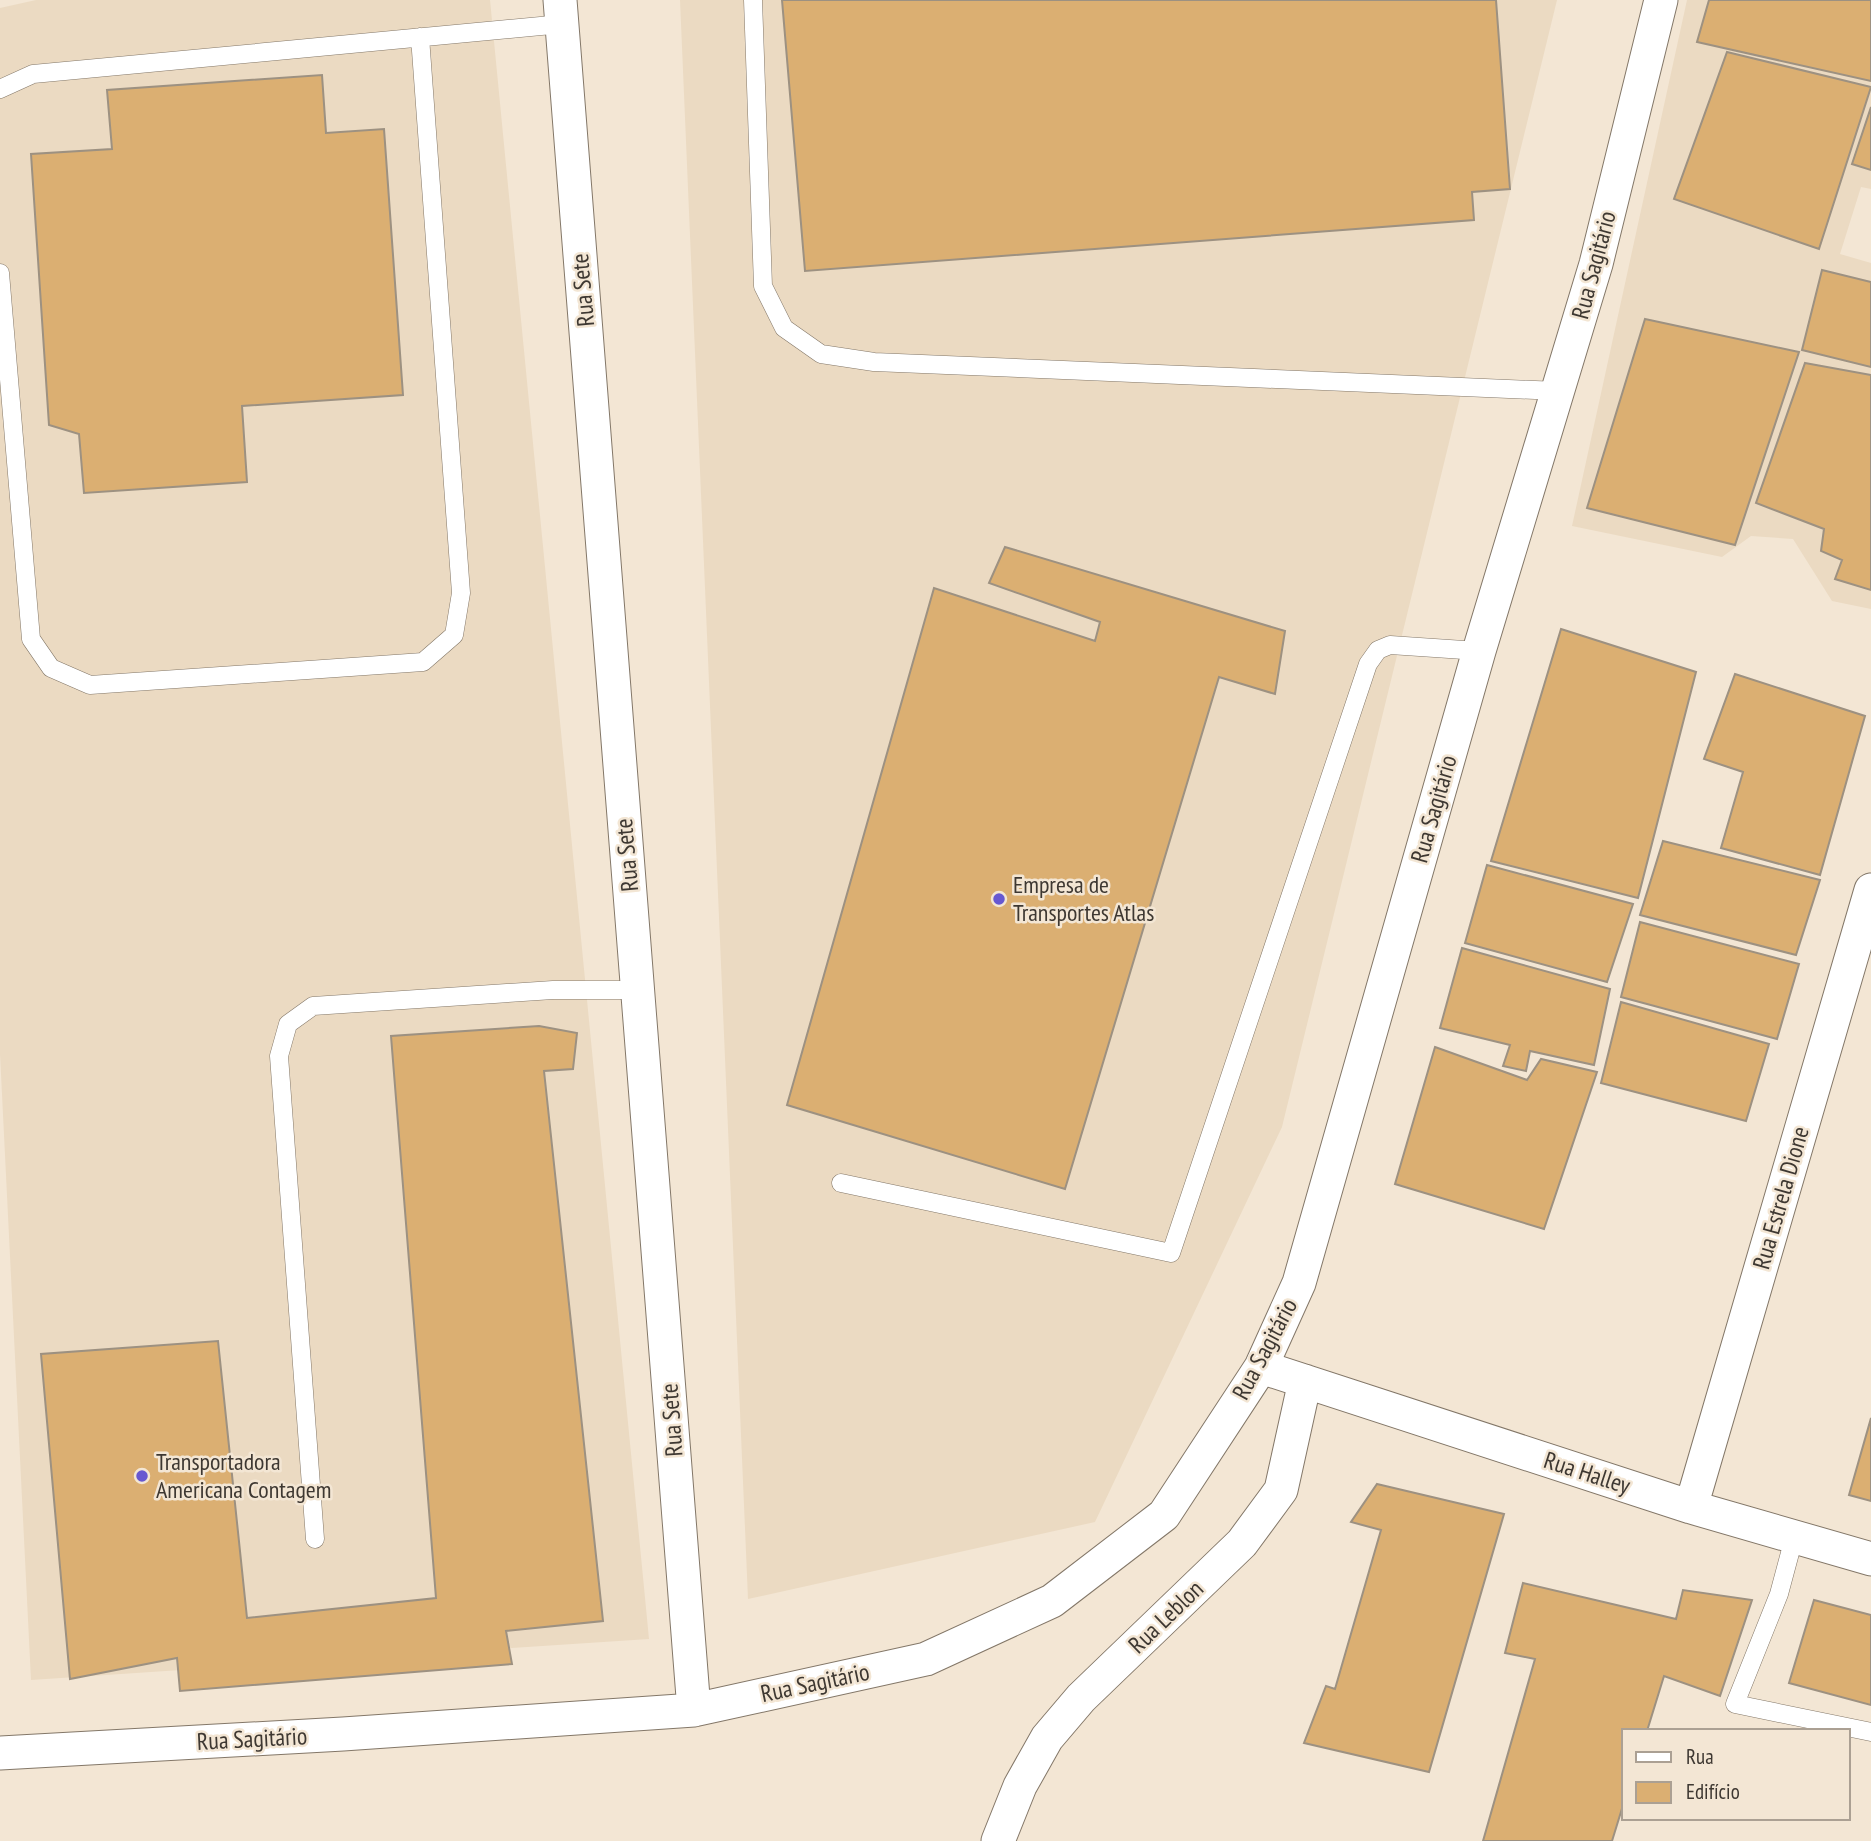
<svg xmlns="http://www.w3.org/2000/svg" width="1871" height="1841" viewBox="0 0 1871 1841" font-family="'PT Sans Narrow',sans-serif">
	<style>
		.built { fill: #ebdac2 }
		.building { fill: #dbaf72; stroke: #9d9181; stroke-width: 2 }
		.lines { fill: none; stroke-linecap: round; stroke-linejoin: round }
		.lane-casing { stroke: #837768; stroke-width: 19 }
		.street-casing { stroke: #837768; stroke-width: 35 }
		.lane { stroke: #fff; stroke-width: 18 }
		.street { stroke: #fff; stroke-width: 33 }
		.poi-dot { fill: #6758d1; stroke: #f3e6d4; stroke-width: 2.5 }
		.labels { text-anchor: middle; stroke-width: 5; stroke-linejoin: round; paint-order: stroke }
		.street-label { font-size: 24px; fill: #3e3832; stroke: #f3e6d4 }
		.poi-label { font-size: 24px; fill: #3e3832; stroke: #f3e6d4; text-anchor: start }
	</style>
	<rect width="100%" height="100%" fill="#f3e6d4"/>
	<!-- built -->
	<path class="built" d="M 36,0 L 490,0 L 649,1639 L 31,1680 L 0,1054 L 0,8 Z
		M 680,0 L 1557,0 L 1282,1127 L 1095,1522 L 748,1599 Z
		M 1687,0 L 1871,0 L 1871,189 L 1861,187 L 1840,254 L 1871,263 L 1871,609 L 1832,601 L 1793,539 L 1751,536 L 1722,557 L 1572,526 Z"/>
	<!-- building -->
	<path class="building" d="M 782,0 L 1496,0 L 1510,189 L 1472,192 L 1474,220 L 805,271 Z
		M 1709,0 L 1871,0 L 1871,81 L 1697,42 Z
		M 1727,52 L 1871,87 L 1819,249 L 1674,199 Z
		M 322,75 L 326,133 L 384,129 L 403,395 L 242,406 L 247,482 L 84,493 L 79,434 L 49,425 L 31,154 L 112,149 L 107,90 Z
		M 1871,107 L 1871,170 L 1852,164 Z
		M 1822,270 L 1871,282 L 1871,367 L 1802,350 Z
		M 1645,319 L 1799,352 L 1735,545 L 1587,508 Z
		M 1805,363 L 1871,375 L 1871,590 L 1835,579 L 1842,560 L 1821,551 L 1824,529 L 1756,503 Z
		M 1005,547 L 1285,631 L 1275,694 L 1219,677 L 1065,1189 L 787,1105 L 934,588 L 1095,641 L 1100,622 L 989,583 Z
		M 1561,629 L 1696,672 L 1638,898 L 1491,861 Z
		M 1735,674 L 1865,716 L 1820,875 L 1721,848 L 1743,772 L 1704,759 Z
		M 1663,841 L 1820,880 L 1796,955 L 1640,915 Z
		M 1487,865 L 1633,904 L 1607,982 L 1465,943 Z
		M 1640,922 L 1799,964 L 1777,1039 L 1621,997 Z
		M 1462,948 L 1610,989 L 1594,1065 L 1530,1051 L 1526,1071 L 1503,1066 L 1510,1045 L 1440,1028 Z
		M 1621,1002 L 1769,1044 L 1746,1121 L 1601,1083 Z
		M 539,1026 L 577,1033 L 573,1069 L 544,1071 L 603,1621 L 506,1631 L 512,1664 L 180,1691 L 177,1658 L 70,1679 L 41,1354 L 218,1341 L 247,1618 L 436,1598 L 391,1036 Z
		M 1435,1047 L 1527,1080 L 1541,1059 L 1597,1072 L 1544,1229 L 1395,1184 Z
		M 1871,1418 L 1871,1501 L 1849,1495 Z
		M 1377,1484 L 1504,1514 L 1429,1772 L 1304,1743 L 1326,1686 L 1335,1689 L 1381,1530 L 1351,1522 Z
		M 1523,1583 L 1676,1619 L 1683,1590 L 1752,1600 L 1720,1696 L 1664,1676 L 1647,1731 L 1624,1731 L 1624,1802 L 1612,1841 L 1483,1841 L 1535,1659 L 1505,1653 Z
		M 1814,1600 L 1871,1615 L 1871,1705 L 1789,1683 Z"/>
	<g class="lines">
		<!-- lane casing -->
		<g class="lane-casing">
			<path id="lane" d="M 753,0 L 763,286 L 784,328 L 821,354 L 874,362 L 1558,391
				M 0,89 L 33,74 L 562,24
				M 0,273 L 31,639 L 51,668 L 90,685 L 423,662 L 454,635 L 461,593 L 420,37
				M 841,1183 L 1171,1253 L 1368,664 L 1378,650 L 1390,645 L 1479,651
				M 1794,1538 L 1779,1594 L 1735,1704 L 1871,1732
				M 315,1539 L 279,1056 L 288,1024 L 313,1006 L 553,990 L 638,990"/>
		</g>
		<!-- street casing -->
		<g class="street-casing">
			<path id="street" d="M 560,0 L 694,1710
				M 1261,1367 L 1691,1507 L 1871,1559
				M 1691,1507 L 1871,890
				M 0,1753 L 343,1734 L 694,1710 L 926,1659 L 1052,1601 L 1164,1515 L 1261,1367 L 1299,1283 L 1479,651 L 1596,264 L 1661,0
				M 998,1841 L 1020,1786 L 1047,1738 L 1081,1698 L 1242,1543 L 1281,1490 L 1305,1381"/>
		</g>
		<!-- lane -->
		<use href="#lane" class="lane"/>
		<!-- street -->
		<use href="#street" class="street"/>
	</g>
	<!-- markers -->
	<g class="poi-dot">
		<circle cx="999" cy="899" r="7"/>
		<circle cx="142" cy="1476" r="7"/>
	</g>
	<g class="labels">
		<!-- street labels -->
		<g class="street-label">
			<text transform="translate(1594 265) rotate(-75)" y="8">Rua Sagitário</text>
			<text transform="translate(583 290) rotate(-95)" y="8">Rua Sete</text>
			<text transform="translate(1434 809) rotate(-74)" y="8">Rua Sagitário</text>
			<text transform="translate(627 855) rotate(-95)" y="8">Rua Sete</text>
			<text transform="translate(1781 1198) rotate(-74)" y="8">Rua Estrela Dione</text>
			<text transform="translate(1265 1349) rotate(-62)" y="8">Rua Sagitário</text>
			<text transform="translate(672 1420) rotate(-94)" y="8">Rua Sete</text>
			<text transform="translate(1587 1473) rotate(18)" y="8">Rua Halley</text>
			<text transform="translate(1166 1617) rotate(-44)" y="8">Rua Leblon</text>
			<text transform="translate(815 1683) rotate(-12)" y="8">Rua Sagitário</text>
			<text transform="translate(252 1739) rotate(-3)" y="8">Rua Sagitário</text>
		</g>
		<!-- poi labels -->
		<g class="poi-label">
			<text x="1013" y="893">Empresa de<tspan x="1013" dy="28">Transportes Atlas</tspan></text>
			<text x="156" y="1470">Transportadora<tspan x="156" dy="28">Americana Contagem</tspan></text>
		</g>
	</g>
	<!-- legend -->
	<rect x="1622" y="1729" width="228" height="91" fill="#f3e6d4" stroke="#aba093" stroke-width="2"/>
	<rect x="1636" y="1752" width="35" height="10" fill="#ffffff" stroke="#aba093" stroke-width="2"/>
	<text x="1686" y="1764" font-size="21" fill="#3e3832">Rua</text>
	<rect x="1636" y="1782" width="35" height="21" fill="#dbaf72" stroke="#aba093" stroke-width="2"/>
	<text x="1686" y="1799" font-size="21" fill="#3e3832">Edifício</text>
</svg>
